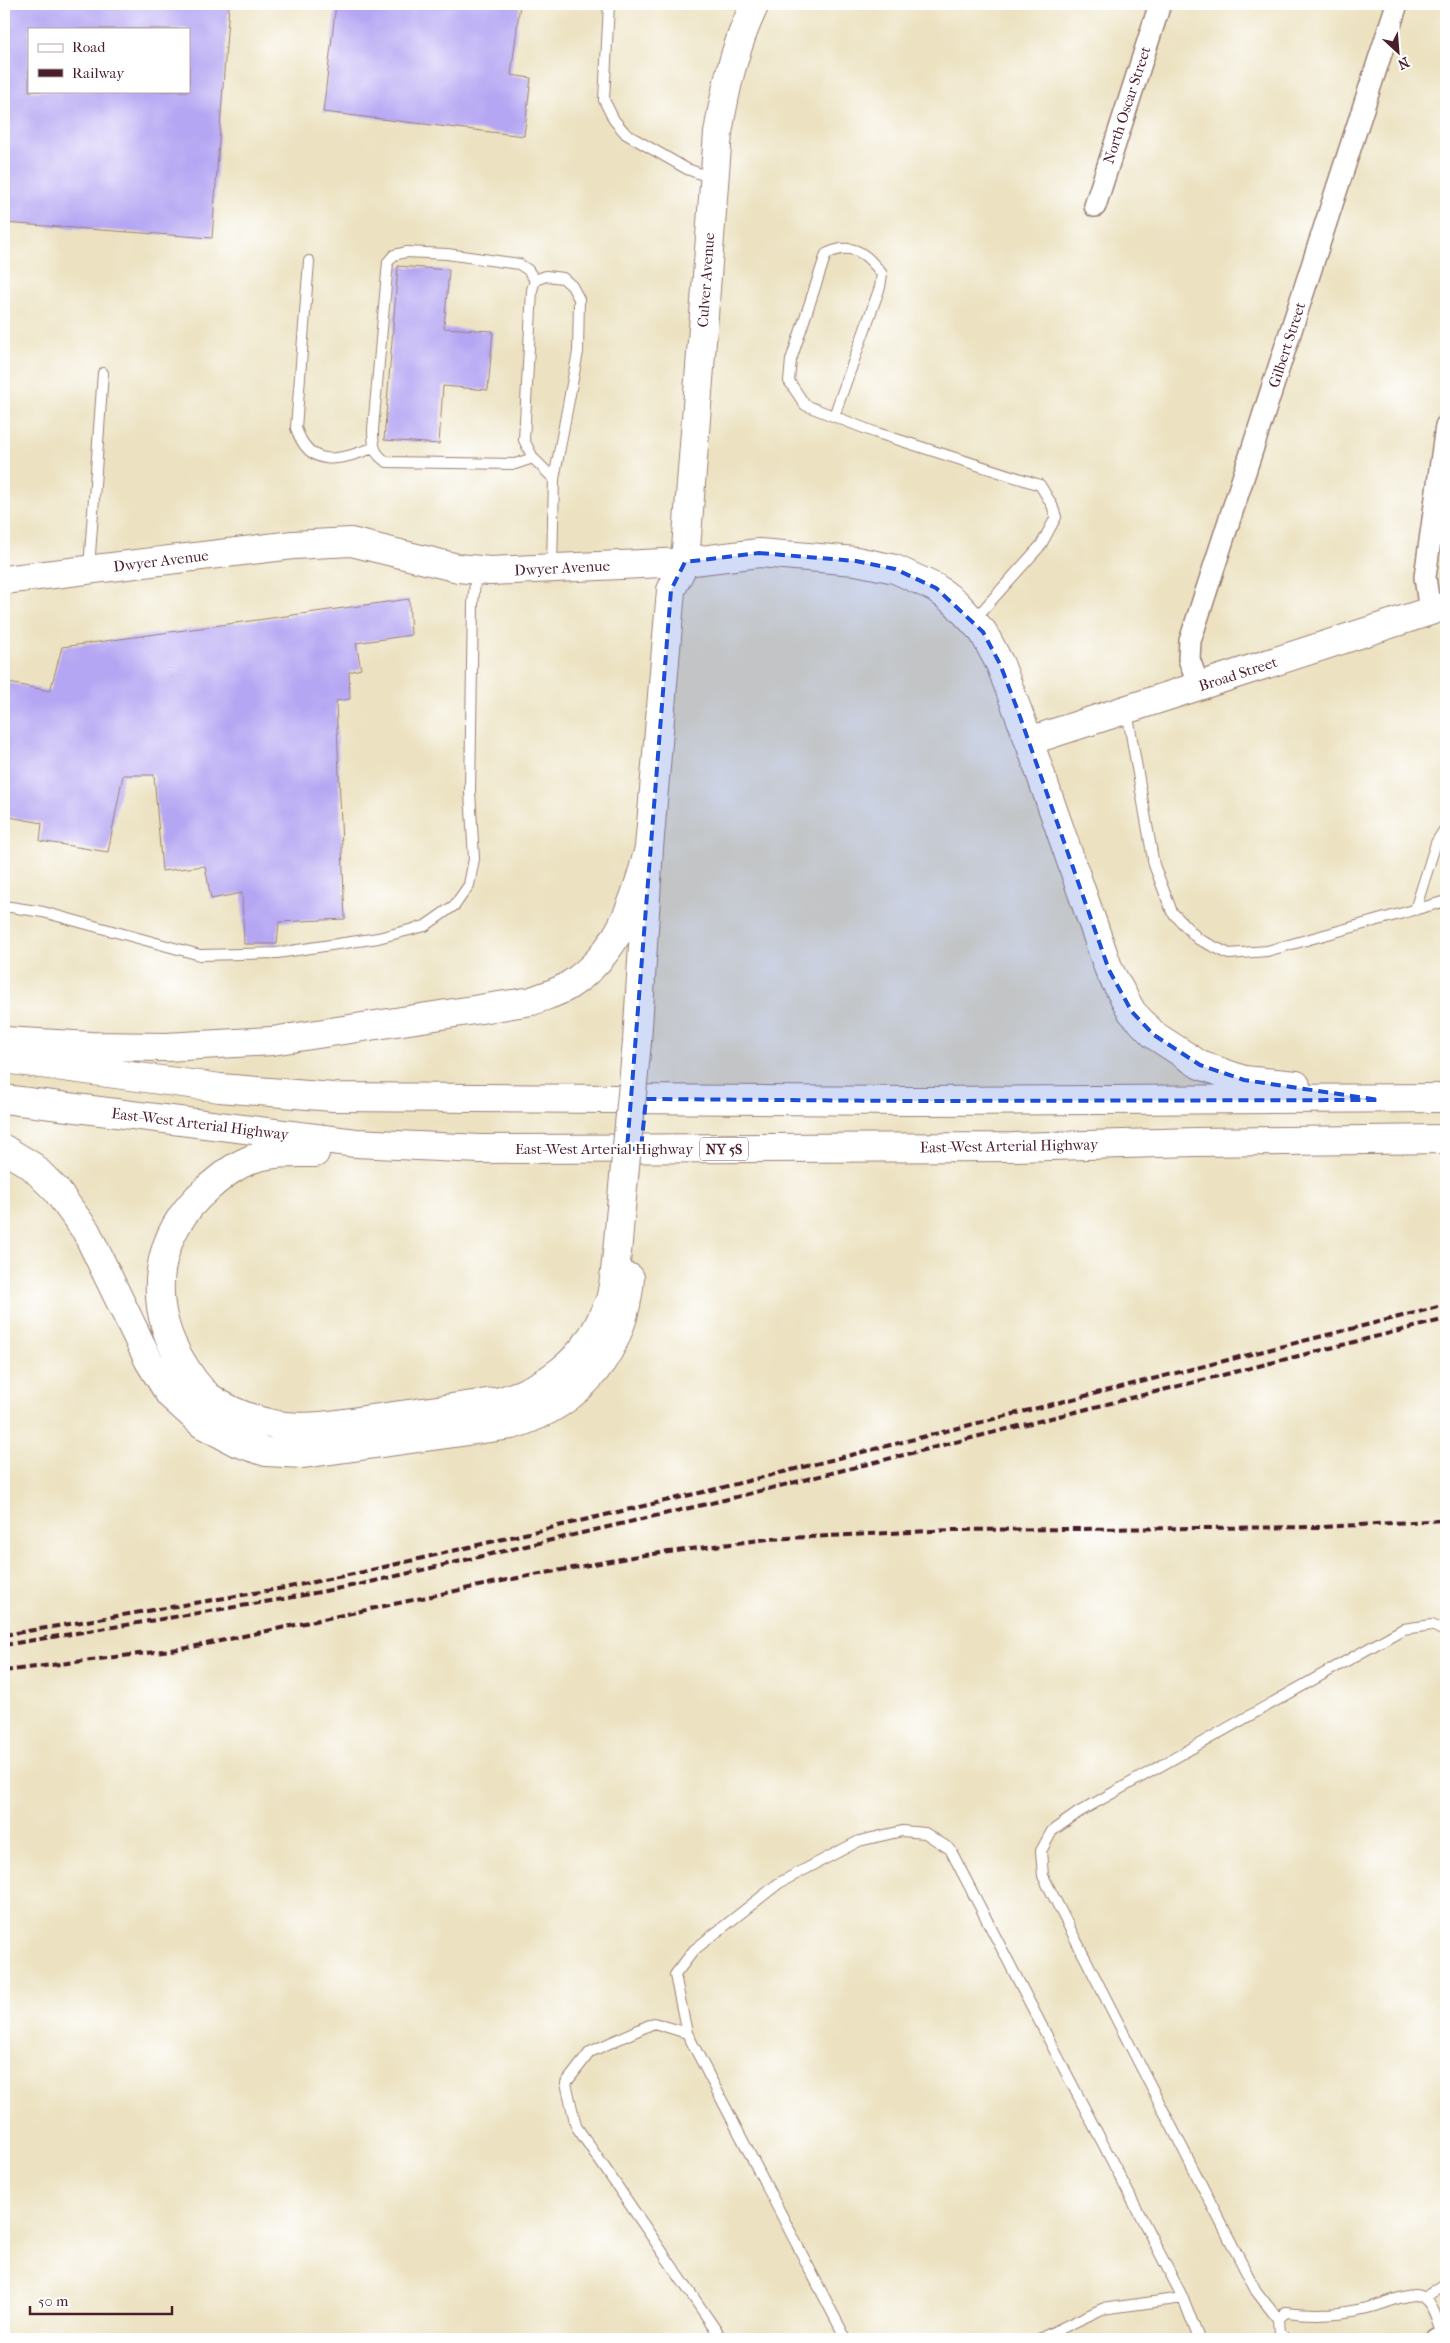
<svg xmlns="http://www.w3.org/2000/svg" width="1450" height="2343" viewBox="0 0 1450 2343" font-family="'IM FELL French Canon',serif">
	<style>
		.building { fill: #b5a6f3; fill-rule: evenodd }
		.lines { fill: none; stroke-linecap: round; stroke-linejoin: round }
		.lane-casing { stroke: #9b8076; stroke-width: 12 }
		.street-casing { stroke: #9b8076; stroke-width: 24 }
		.secondary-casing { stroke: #9b8076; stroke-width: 30 }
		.primary-casing { stroke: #9b8076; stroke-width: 30 }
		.lane { stroke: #fff; stroke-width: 10 }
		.street { stroke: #fff; stroke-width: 21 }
		.secondary { stroke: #fff; stroke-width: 28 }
		.primary { stroke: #fff; stroke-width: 28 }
		.rail { stroke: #4a1f2b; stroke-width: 4; stroke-dasharray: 8 4; stroke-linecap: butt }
		.primary-bridge-casing { stroke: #9b8076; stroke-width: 30; stroke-linecap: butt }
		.primary-bridge { stroke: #fff; stroke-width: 28 }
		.marked { fill: #1d4ed8; fill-opacity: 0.2; stroke: #1d4ed8; stroke-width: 4; stroke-dasharray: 10 6; stroke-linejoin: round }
		.labels { text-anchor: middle; stroke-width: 5; stroke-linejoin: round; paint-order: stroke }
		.shield { fill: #fff; stroke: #80626b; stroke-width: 1 }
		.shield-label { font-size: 14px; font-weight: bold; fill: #4a1f2b }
		.street-label { font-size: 15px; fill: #4a1f2b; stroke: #fff }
	</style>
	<rect width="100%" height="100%" fill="#fff"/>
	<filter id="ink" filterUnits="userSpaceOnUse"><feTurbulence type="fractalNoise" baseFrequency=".02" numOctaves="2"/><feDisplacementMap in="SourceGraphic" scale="10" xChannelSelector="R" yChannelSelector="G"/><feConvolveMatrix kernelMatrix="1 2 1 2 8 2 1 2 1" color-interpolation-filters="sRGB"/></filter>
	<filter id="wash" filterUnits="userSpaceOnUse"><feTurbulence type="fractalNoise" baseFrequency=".0096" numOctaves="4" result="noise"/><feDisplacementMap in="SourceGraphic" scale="20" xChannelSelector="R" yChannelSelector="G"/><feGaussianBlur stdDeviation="1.12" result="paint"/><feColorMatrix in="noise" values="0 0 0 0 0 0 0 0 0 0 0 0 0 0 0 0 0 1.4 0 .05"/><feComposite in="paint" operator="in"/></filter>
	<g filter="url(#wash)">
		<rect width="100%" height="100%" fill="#ece2c1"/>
		<g id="blocks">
			<!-- building -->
			<path class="building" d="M 4,4 L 229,4 L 212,238 L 4,223 ZM 29,29 L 189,29 L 189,91 L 29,91 Z
				M 336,4 L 520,4 L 511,75 L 531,78 L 524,136 L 323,112 Z
				M 398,266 L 449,270 L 444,328 L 493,331 L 488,390 L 443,386 L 439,444 L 384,440 Z
				M 409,599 L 411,635 L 356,643 L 361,669 L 349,672 L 350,699 L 336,701 L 345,919 L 279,922 L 277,944 L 244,944 L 242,893 L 211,899 L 205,866 L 162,871 L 154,775 L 123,775 L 108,852 L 40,841 L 42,823 L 4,816 L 4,682 L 50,691 L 62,647 Z"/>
		</g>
	</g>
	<g filter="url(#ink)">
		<use href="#blocks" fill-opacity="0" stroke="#9b8076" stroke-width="1"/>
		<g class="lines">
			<!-- lane casing -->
			<g class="lane-casing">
				<path id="lane" d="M 609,4 L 604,100 L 614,120 L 626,134 L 687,169 L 712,178
					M 309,261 L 296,428 C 310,470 339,460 373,448
					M 834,416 L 880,287 L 882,274 C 866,253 852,241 826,254 L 791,360 L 789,381 L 805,405 L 874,432 L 1040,485 L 1052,505 L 1056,517 L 1041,545 L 973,621
					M 533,458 L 515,464 L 387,462 C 373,454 373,444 373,429 L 388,262 L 394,255 L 406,252 L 447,254 L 519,264 L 528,270 L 535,280
					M 552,567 L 554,479 L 578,352 L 579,299 L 572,286 L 563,278 L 546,276 L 535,280 L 532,290 L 524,440 L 533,458 L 554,479
					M 89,568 L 103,373
					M 1127,711 L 1154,865 L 1172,912 L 1198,939 L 1229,954 L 1267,951 L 1446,901
					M 4,906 L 43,912 L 200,955 L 277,953 L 378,938 L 425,926 L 455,905 L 469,885 L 474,859 L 470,792 L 473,603 L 476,572
					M 1415,910 L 1436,843 L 1446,827
					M 687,2033 L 675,1975 L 694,1950 L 779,1883 L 859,1841 L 902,1831 L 925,1833 L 950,1849 L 1183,2298 L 1199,2339
					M 1424,2298 L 1446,2283
					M 1278,2319 L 1256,2291 L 1043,1876 L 1041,1851 L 1052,1831 L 1079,1812 L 1403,1629 L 1432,1625 L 1446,1632
					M 722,2339 L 576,2126 L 566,2083 L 590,2052 L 654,2023 L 687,2033 L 846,2339
					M 1039,2339 L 1102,2309 L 1183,2298
					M 1286,2339 L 1279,2332 L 1278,2319 L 1286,2312 C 1326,2317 1358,2313 1396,2299 C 1406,2296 1416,2292 1425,2299 C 1435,2307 1438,2325 1443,2337"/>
			</g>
			<!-- street casing -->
			<g class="street-casing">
				<path id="street" d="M 1095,206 L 1160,4
					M 1430,612 L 1425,577 L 1446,426
					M 1199,687 L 1189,659 L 1190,641 L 1397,4
					M 1437,2339 L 1446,2335"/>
			</g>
			<!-- secondary casing -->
			<g class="secondary-casing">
				<path id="secondary" d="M 685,562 L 718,133 C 726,86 734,48 755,4
					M 4,580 L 293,545 L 351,542 L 458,568 L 490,571 L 685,562 L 759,553 L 856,561 L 895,569 L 936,588 L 956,603 L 983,632 L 1000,664 L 1029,741 L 1446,606"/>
			</g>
			<!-- primary casing -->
			<g class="primary-casing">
				<path id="primary" d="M 1029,741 L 1109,970 L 1132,1012 L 1154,1035 L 1200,1065 L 1244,1080 L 1296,1085
					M 4,1041 L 91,1046 L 166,1047 L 272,1041 L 532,1001 C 544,996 557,993 568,986 C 618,954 635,903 649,848
					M 637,1042 L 649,848 L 671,590 L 685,562
					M 4,1059 L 220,1088 L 333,1097 L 914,1101 L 1446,1098
					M 4,1099 L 356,1143 L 480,1149 L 1014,1147 L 1196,1142 L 1446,1139
					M 4,1149 L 32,1166 L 56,1190 L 86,1231 L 149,1361 L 170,1395 L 202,1424 L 236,1442 L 266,1452 L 303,1454 L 512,1425 C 582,1404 624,1351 630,1278
					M 315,1153 C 294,1153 273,1152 252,1159 C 234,1166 222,1176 208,1188 C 154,1234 146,1302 181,1361 C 189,1374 197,1387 209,1397 C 227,1410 250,1419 272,1424 C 303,1431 341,1423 373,1419 C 416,1413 458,1407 501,1401 C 547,1388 585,1359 604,1313 C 606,1308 610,1302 611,1296 C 617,1268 618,1237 621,1208"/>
			</g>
			<!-- lane -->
			<use href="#lane" class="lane"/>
			<!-- street -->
			<use href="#street" class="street"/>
			<!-- secondary -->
			<use href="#secondary" class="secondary"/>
			<!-- primary -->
			<use href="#primary" class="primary"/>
			<!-- rail -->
			<path class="rail" d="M 4,1635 L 284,1588 L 363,1572 L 720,1488 L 1446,1305
				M 4,1645 L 283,1599 L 362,1584 L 724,1500 L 1446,1319
				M 4,1671 L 187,1648 L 507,1580 L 638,1556 L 768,1539 L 951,1530 L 1323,1527 L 1446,1520"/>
			<!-- primary-bridge casing -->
			<g class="primary-bridge-casing">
				<path id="primary-bridge" d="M 621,1208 L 637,1042"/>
			</g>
			<!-- primary-bridge -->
			<use href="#primary-bridge" class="primary-bridge"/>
		</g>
	</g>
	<!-- marked area -->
	<path class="marked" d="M 759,553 L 856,561 L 895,569 L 936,588 L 983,632 L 1000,664 L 1018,711 L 1109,970 L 1132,1012 L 1154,1035 L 1200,1065 L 1244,1080 L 1379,1100 L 914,1101 L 646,1099 L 641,1149 L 627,1149 L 671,590 L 685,562 Z"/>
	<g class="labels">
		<!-- shield labels -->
		<rect class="shield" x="700" y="1137.5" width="48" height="23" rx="4"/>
		<g class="shield-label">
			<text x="724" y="1154">NY 5S</text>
		</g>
		<!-- street labels -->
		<g class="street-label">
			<text transform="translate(1127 105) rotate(-72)" y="5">North Oscar Street</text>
			<text transform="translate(706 280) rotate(-86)" y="5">Culver Avenue</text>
			<text transform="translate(1287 345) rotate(-72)" y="5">Gilbert Street</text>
			<text transform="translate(161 561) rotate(-7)" y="5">Dwyer Avenue</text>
			<text transform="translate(562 568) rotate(-3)" y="5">Dwyer Avenue</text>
			<text transform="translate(1238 674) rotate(-18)" y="5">Broad Street</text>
			<text transform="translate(200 1124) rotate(7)" y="5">East-West Arterial Highway</text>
			<text transform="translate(1009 1146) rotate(-1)" y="5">East-West Arterial Highway</text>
			<text x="604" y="1154">East-West Arterial Highway</text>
		</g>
	</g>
	<!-- margin -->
	<rect width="1450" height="2343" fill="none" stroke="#fff" stroke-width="20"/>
	<!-- legend -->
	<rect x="28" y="28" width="162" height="65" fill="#ffffff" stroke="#b7a5aa"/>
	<rect x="38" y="44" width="25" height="8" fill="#ffffff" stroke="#b7a5aa"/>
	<text x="72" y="52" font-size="15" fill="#4a1f2b">Road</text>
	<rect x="38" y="69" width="25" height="8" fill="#4a1f2b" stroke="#b7a5aa"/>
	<text x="72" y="78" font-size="15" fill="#4a1f2b">Railway</text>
	<!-- north arrow -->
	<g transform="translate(1398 52) rotate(154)" stroke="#ffffff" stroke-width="4" paint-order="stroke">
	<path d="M0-4L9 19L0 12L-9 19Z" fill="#4a1f2b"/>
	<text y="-8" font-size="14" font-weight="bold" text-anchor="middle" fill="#4a1f2b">N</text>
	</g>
	<!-- scale -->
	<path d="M30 2306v8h142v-8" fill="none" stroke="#4a1f2b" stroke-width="2.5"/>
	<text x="38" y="2306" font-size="15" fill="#4a1f2b" stroke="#ffffff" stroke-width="4" paint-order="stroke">50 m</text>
</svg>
